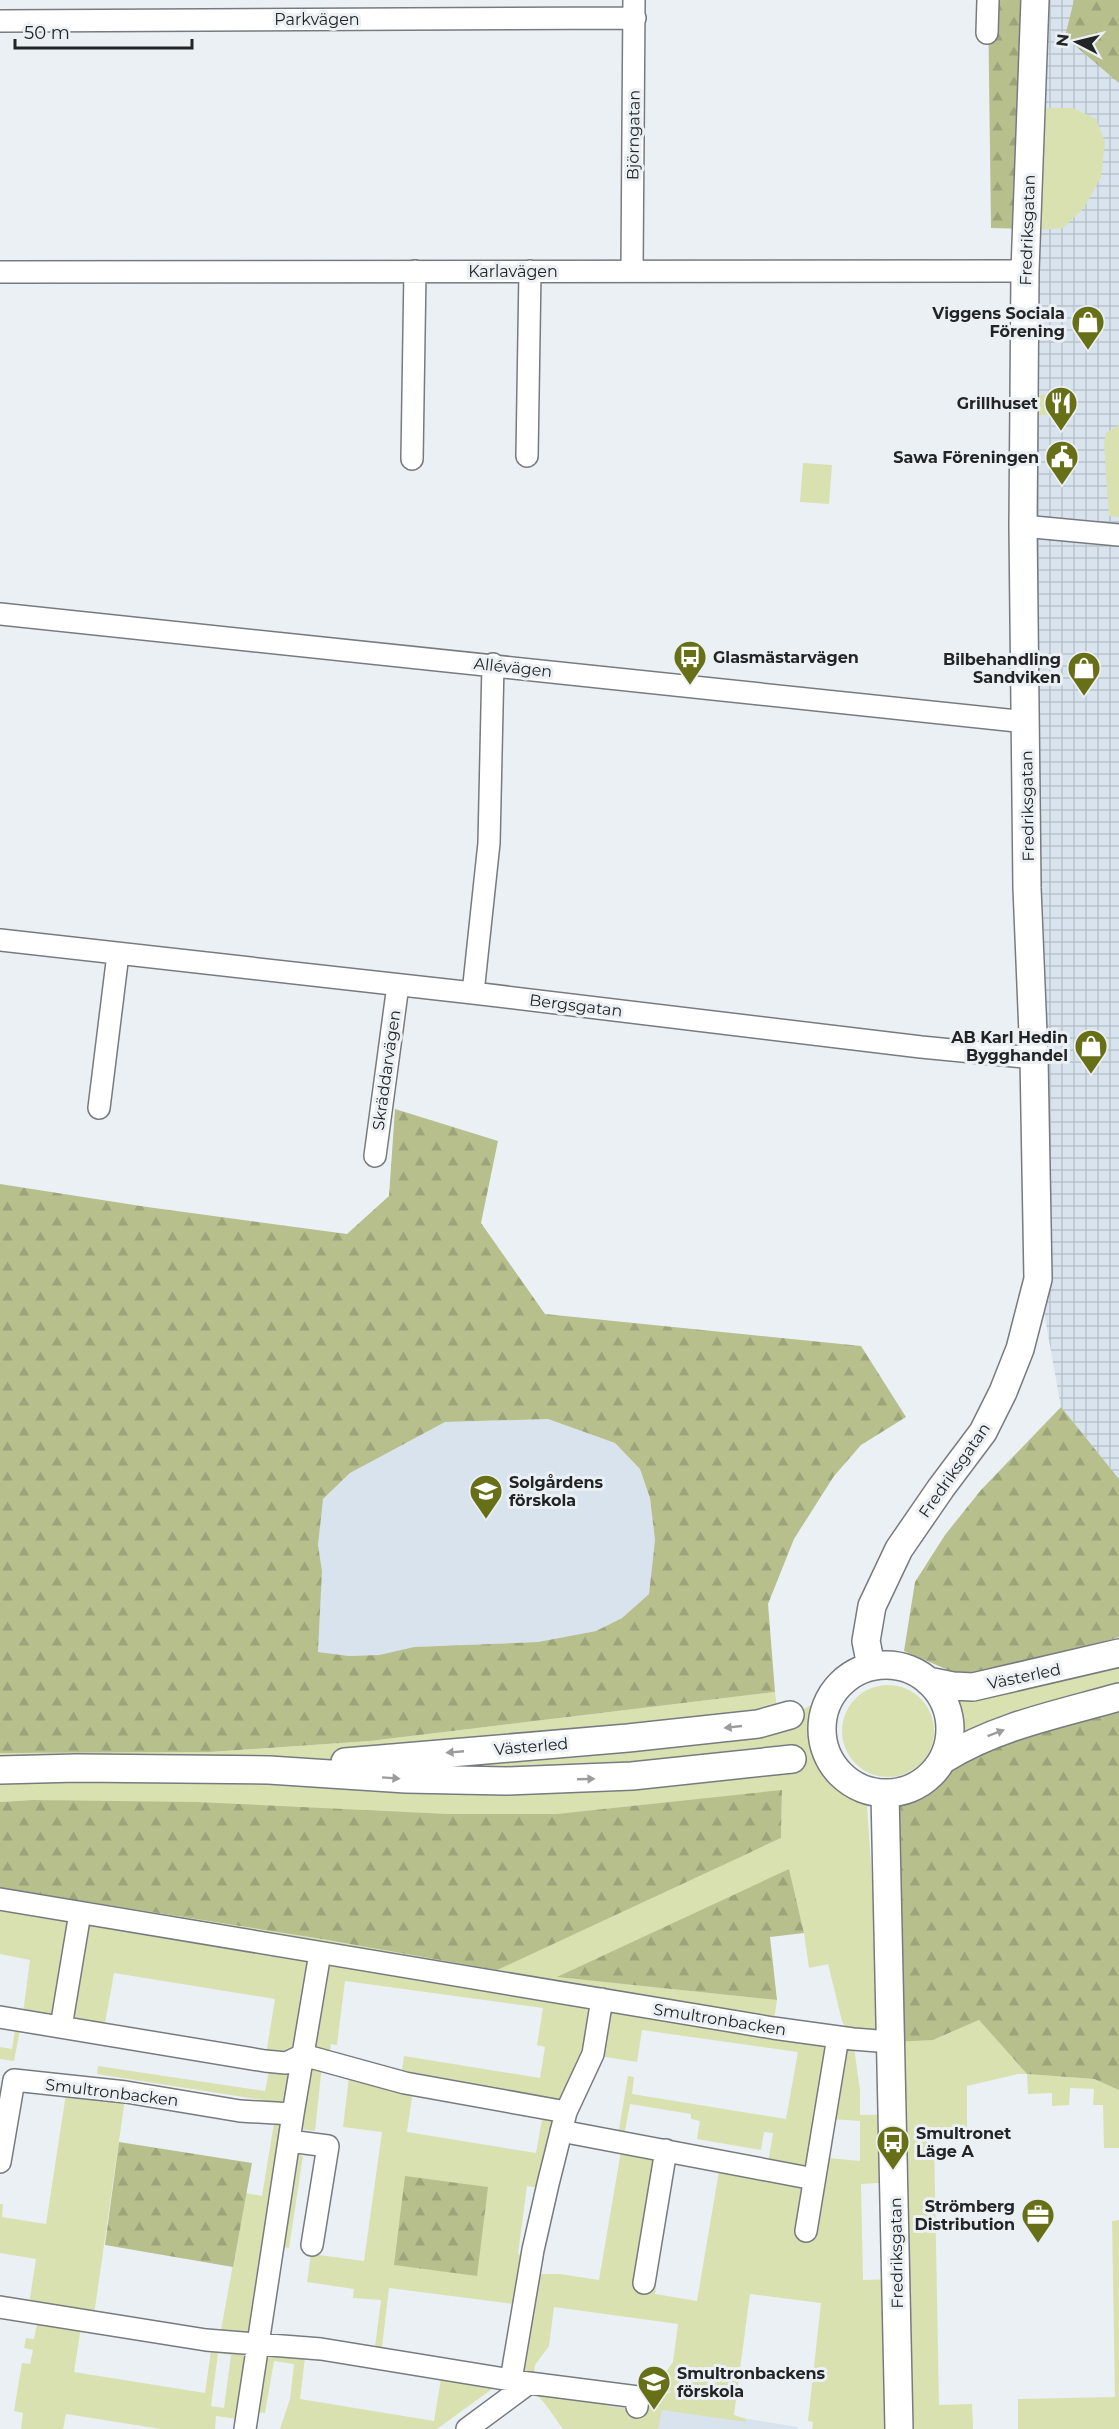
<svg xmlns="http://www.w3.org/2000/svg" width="1119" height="2429" viewBox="0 0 1119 2429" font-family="Montserrat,sans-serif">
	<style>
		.built { fill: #d9e3ed }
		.industrial { fill: url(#industrial-grid) }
		.green { fill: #d9e1b0; fill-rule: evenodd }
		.forest { fill: url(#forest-firs); fill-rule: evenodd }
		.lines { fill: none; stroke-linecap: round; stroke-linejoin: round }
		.minor-casing { stroke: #777b7f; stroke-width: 24 }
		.tertiary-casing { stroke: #777b7f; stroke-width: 30 }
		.minor { stroke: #fff; stroke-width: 21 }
		.tertiary { stroke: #fff; stroke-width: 27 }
		.oneway { fill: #9c9c9d }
		.labels { text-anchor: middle; stroke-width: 6; stroke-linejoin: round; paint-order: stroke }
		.street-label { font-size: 16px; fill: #222425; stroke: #ebf0f4 }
		.poi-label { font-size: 16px; font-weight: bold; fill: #222425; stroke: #ebf0f4; text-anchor: end }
	</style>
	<defs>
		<pattern id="industrial-grid" width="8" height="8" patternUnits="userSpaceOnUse" patternTransform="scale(1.5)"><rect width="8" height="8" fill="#d9e3ed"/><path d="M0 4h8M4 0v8" fill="none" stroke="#bac3cb"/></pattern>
		<pattern id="forest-firs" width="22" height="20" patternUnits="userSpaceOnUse" patternTransform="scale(1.5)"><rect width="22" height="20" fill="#b7bf8d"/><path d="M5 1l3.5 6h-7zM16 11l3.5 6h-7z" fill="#9da47a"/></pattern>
	</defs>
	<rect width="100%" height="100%" fill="#ebf0f4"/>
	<!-- built -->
	<path class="built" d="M 548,1419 L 615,1443 L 640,1469 L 650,1498 L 655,1540 L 649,1594 L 622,1618 L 596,1631 L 538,1642 L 414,1647 L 379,1655 L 349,1656 L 318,1652 L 322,1571 L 318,1545 L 322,1500 L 350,1473 L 445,1422 Z
		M 608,2393 L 655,2399 L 729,2416 L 798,2427 L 798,2429 L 602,2429 Z"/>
	<!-- industrial -->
	<path class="industrial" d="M 1035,0 L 1119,0 L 1119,1479 L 1061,1407 L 1038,1279 Z"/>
	<!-- green -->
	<path class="green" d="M 1041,108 L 1073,108 L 1096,119 L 1105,142 L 1101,177 L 1084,208 L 1063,228 L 1037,230 Z
		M 1069,394 L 1070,415 L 1031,415 L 1031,395 Z
		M 1119,425 L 1119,517 L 1109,516 L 1104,444 L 1106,433 Z
		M 803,463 L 832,465 L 829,504 L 800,502 Z
		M 1119,1653 L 1119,1697 L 948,1748 C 951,1730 950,1714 941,1697 Z
		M842 1731a46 46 0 1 1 92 0a46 46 0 1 1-92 0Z
		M 775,1692 L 778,1719 L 795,1713 L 831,1696 C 811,1736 826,1773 866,1791 L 878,1970 L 933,2040 L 979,2020 L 1027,2074 L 1094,2079 L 1119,2090 L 1119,2148 L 1104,2148 L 1103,2105 L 1093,2105 L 1094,2089 L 1070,2088 L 1069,2105 L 1052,2106 L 1052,2093 L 1028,2094 L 1027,2074 L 1018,2074 L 967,2086 L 967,2137 L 934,2137 L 939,2405 L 972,2404 L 973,2429 L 812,2429 L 813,2422 L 808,2421 L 821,2303 L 750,2294 L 734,2415 L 746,2419 L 746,2422 L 662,2410 L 658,2429 L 563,2429 C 547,2407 538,2388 511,2380 L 528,2274 L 560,2274 L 599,2280 L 621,2151 L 617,2141 L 628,2076 L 634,2077 L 632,2094 L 786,2119 L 798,2052 L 642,2030 L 637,2062 L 593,2055 L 566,2112 L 401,2076 L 404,2056 L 540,2078 L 545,2047 L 537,2045 L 543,2008 L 345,1981 L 337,2045 L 331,2044 L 330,2053 L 322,2065 L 315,2131 L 291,2128 L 287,2153 L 303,2156 L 289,2248 L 274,2246 L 258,2343 L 305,2357 L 300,2399 L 434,2421 L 441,2379 L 492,2376 L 492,2389 L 437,2429 L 280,2429 L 290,2399 L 294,2364 L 274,2361 L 265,2413 L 248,2411 L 246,2420 L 216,2416 L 215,2429 L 161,2429 L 66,2414 L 63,2429 L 21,2429 L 23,2413 L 14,2411 L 22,2363 L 30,2364 L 33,2350 L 24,2348 L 26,2338 L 34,2339 L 39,2314 L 28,2311 L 36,2259 L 0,2253 L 0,2204 L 3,2204 L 2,2217 L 46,2224 L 66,2094 L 126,2092 L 93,2322 L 82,2321 L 74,2372 L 205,2393 L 211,2351 L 219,2341 L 246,2193 L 262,2196 L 275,2117 L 262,2112 L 263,2100 L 97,2074 L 98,2066 L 265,2091 L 271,2062 L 265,2061 L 275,1999 L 114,1973 L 103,2034 L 22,2021 L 30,1960 L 0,1954 L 0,1888 L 322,1939 L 497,1969 L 781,1838 L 782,1791 L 556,1814 L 448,1814 L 32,1800 L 0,1802 L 0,1753 L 210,1752 L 370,1741 ZM 789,1870 L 804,1933 L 809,1968 L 828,1964 L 842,2021 L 852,2039 L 773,2027 L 777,2000 L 559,1977 ZM 853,2040 L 891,2042 L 903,2114 L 860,2115 L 860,2090 ZM 630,2104 L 691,2114 L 691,2119 L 700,2121 L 697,2139 L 761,2150 L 764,2132 L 773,2133 L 767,2169 L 719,2171 L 697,2301 L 655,2294 L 656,2285 L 644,2283 L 666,2150 L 623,2142 ZM 832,2119 L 860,2121 L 860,2161 L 818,2157 ZM 894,2182 L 896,2279 L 863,2280 L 861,2184 ZM 554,2307 L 678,2324 L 673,2362 L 661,2379 L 660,2388 L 671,2392 L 655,2399 L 648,2398 L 647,2412 L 607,2406 L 608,2393 L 534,2374 L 535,2365 L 549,2346 ZM 218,2353 L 231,2355 L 224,2408 L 211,2406 Z
		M 15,2030 L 20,2030 L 14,2061 L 0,2059 L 0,2047 L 12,2049 Z
		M 350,2068 L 414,2084 L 407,2132 L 536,2153 L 543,2114 L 564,2119 L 547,2189 L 527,2186 L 518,2254 L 523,2255 L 514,2304 L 389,2288 L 382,2347 L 375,2347 L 381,2300 L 353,2298 L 354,2289 L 307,2282 L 311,2254 L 364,2261 L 382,2132 L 343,2127 Z
		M 1119,2220 L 1119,2429 L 1018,2429 L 1018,2399 L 1115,2397 L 1112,2221 Z"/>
	<!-- forest -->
	<path class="forest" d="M 988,0 L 1035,0 L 1027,229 L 991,228 Z
		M 1074,0 L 1119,0 L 1119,83 L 1065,37 Z
		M 395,1109 L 498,1141 L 481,1223 L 545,1314 L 861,1346 L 906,1417 L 861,1445 L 834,1476 L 794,1539 L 768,1604 L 775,1692 L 370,1741 L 210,1752 L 0,1753 L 0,1184 L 147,1207 L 347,1234 L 389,1196 ZM 548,1419 L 615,1443 L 640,1469 L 650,1498 L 655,1540 L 649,1594 L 622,1618 L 596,1631 L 538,1642 L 414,1647 L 379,1655 L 349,1656 L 318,1652 L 322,1571 L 318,1545 L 323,1499 L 350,1473 L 445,1422 Z
		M 1061,1407 L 1119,1479 L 1119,1637 L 1063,1655 L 973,1676 L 955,1673 L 904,1651 L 915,1582 L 945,1535 L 981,1490 Z
		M 1119,1697 L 1119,2090 L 1094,2079 L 1027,2074 L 979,2020 L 933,2040 L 891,2042 L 885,1794 C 912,1791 928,1781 944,1759 Z
		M 782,1790 L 781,1838 L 497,1970 L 322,1939 L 0,1888 L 0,1802 L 32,1800 L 196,1802 L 448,1814 L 556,1814 Z
		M 789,1869 L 804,1933 L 770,1937 L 777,2000 L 557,1977 Z
		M 119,2142 L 252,2163 L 233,2267 L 105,2245 Z
		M 405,2176 L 488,2187 L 477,2276 L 394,2265 Z"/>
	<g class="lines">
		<!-- minor casing -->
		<g class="minor-casing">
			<path id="minor" d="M 0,21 L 635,18
				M 987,33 L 988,0
				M 632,270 L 634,0
				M 0,272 L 1025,271
				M 527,456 L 530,271
				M 412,459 L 415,271
				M 1023,526 L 1119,535
				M 0,614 L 1026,722
				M 0,940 L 473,993 L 921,1047 L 1034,1058
				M 473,993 L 489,843 L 493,664
				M 99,1108 L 118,954
				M 375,1156 L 398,985
				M 0,1899 L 773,2028 L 853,2039 L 891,2042
				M 0,2017 L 265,2061 L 286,2063 L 303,2055 L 405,2083 L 566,2112
				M 61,2027 L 80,1913
				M 561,2131 L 814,2179
				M 289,2141 L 328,2146 L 312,2245
				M 0,2162 L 14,2080 L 126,2092 L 240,2111 L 293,2114
				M 806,2231 L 838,2037
				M 644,2283 L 666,2150
				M 0,2307 L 206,2340 L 321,2349 L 529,2383 L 638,2397 L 637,2407
				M 511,2380 L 533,2250 L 548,2184 L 566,2112 L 593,2054 L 602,1999
				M 245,2429 L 293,2114 L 320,1953
				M 467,2429 L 529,2383"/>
		</g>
		<!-- tertiary casing -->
		<g class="tertiary-casing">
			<path id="tertiary" d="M822 1729a64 64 0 1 1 128 0a64 64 0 1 1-128 0Z
				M 871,1666 L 866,1641 L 872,1606 L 899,1549 L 941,1488 L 983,1432 L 1003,1392 L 1020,1349 L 1038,1279 L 1034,1058 L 1027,888 L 1023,526 L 1025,271 L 1035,0
				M 928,1681 L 953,1686 L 973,1687 L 1119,1653
				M 944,1759 C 997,1726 1059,1714 1119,1697
				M 345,1762 L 628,1738 L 758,1724 L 790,1715
				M 0,1770 L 77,1768 L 269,1770 L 406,1779 L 506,1781 L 632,1776 L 792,1759
				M 885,1794 L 899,2429"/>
		</g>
		<!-- minor -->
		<use href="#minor" class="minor"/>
		<!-- tertiary -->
		<use href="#tertiary" class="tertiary"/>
	</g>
	<!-- one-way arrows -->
	<defs><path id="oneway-solid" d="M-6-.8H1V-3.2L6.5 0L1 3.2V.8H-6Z" transform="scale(1.5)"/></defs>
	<g class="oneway">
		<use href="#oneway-solid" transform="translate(733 1727) rotate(174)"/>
		<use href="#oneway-solid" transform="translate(996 1733) rotate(-21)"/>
		<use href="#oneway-solid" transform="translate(455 1752) rotate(175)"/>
		<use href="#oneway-solid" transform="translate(391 1778) rotate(4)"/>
		<use href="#oneway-solid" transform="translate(586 1779) rotate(-2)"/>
	</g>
	<!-- icons -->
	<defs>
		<g id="shop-pin" transform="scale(1.725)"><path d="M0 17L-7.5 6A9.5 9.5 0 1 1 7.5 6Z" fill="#677017" stroke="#ebf0f4"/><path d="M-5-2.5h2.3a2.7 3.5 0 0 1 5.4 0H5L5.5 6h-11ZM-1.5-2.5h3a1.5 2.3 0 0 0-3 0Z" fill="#fff"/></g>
		<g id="restaurant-pin" transform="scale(1.725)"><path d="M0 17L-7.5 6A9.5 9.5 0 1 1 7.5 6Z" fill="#677017" stroke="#ebf0f4"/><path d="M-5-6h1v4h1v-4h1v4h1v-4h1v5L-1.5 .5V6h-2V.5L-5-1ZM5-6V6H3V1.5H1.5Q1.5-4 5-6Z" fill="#fff"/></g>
		<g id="civic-pin" transform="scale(1.725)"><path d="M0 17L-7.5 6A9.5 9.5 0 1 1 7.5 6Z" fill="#677017" stroke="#ebf0f4"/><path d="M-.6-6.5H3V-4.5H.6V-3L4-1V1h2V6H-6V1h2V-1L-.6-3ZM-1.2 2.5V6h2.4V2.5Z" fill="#fff"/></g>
		<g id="bus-pin" transform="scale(1.725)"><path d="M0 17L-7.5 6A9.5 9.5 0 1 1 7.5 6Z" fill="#677017" stroke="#ebf0f4"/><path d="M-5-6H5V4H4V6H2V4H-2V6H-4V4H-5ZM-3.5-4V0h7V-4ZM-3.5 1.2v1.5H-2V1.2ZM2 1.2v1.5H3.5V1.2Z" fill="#fff"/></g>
		<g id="school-pin" transform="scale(1.725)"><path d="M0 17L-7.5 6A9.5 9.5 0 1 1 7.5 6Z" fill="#677017" stroke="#ebf0f4"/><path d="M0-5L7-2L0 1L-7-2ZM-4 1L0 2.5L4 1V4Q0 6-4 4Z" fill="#fff"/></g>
		<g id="office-pin" transform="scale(1.725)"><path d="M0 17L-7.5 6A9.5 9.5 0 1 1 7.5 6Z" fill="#677017" stroke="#ebf0f4"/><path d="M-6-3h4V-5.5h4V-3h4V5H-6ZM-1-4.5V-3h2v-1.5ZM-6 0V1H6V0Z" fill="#fff"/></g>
	</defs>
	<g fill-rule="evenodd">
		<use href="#shop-pin" x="1088" y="322"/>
		<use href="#restaurant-pin" x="1061" y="403"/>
		<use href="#civic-pin" x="1062" y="457"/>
		<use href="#bus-pin" x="690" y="657"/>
		<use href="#shop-pin" x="1084" y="668"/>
		<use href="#shop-pin" x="1091" y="1046"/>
		<use href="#school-pin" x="486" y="1491"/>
		<use href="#bus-pin" x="893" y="2142"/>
		<use href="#office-pin" x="1038" y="2215"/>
		<use href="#school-pin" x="654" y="2382"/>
	</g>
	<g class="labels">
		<!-- street labels -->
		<g class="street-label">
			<text x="317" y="25">Parkvägen</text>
			<text transform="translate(633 135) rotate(-89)" y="6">Björngatan</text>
			<text transform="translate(1027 230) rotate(-88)" y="6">Fredriksgatan</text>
			<text x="513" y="277">Karlavägen</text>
			<text transform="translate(513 667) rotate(6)" y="6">Allévägen</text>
			<text transform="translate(1027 806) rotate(-91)" y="6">Fredriksgatan</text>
			<text transform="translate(576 1005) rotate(7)" y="6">Bergsgatan</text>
			<text transform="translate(386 1070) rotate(-82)" y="6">Skräddarvägen</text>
			<text transform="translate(954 1470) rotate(-55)" y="6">Fredriksgatan</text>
			<text transform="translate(1024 1676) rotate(-12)" y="6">Västerled</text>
			<text transform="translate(531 1746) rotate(-5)" y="6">Västerled</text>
			<text transform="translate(720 2019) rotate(9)" y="6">Smultronbacken</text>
			<text transform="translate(112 2092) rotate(7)" y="6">Smultronbacken</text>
			<text transform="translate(896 2253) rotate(-91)" y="6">Fredriksgatan</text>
		</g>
		<!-- poi labels -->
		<g class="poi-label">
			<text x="1065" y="319">Viggens Sociala<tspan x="1065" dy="18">Förening</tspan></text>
			<text x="1038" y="409">Grillhuset</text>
			<text x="1039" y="463">Sawa Föreningen</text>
			<text x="713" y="663" text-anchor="start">Glasmästarvägen</text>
			<text x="1061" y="665">Bilbehandling<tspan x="1061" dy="18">Sandviken</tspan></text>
			<text x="1068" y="1043">AB Karl Hedin<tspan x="1068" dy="18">Bygghandel</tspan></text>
			<text x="509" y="1488" text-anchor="start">Solgårdens<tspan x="509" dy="18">förskola</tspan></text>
			<text x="916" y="2139" text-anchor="start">Smultronet<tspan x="916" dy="18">Läge A</tspan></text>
			<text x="1015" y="2212">Strömberg<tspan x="1015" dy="18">Distribution</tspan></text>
			<text x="677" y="2379" text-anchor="start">Smultronbackens<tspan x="677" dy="18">förskola</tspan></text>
		</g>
	</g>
	<!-- north arrow -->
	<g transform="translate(1077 42) rotate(277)" stroke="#ebf0f4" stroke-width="4.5" paint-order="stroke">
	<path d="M0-4.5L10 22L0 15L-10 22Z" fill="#222425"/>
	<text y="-9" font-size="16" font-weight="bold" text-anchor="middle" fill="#222425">N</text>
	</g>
	<!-- scale -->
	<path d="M15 39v9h177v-9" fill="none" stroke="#222425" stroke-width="3"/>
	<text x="24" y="39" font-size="18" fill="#222425" stroke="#ebf0f4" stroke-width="4.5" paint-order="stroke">50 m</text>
</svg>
